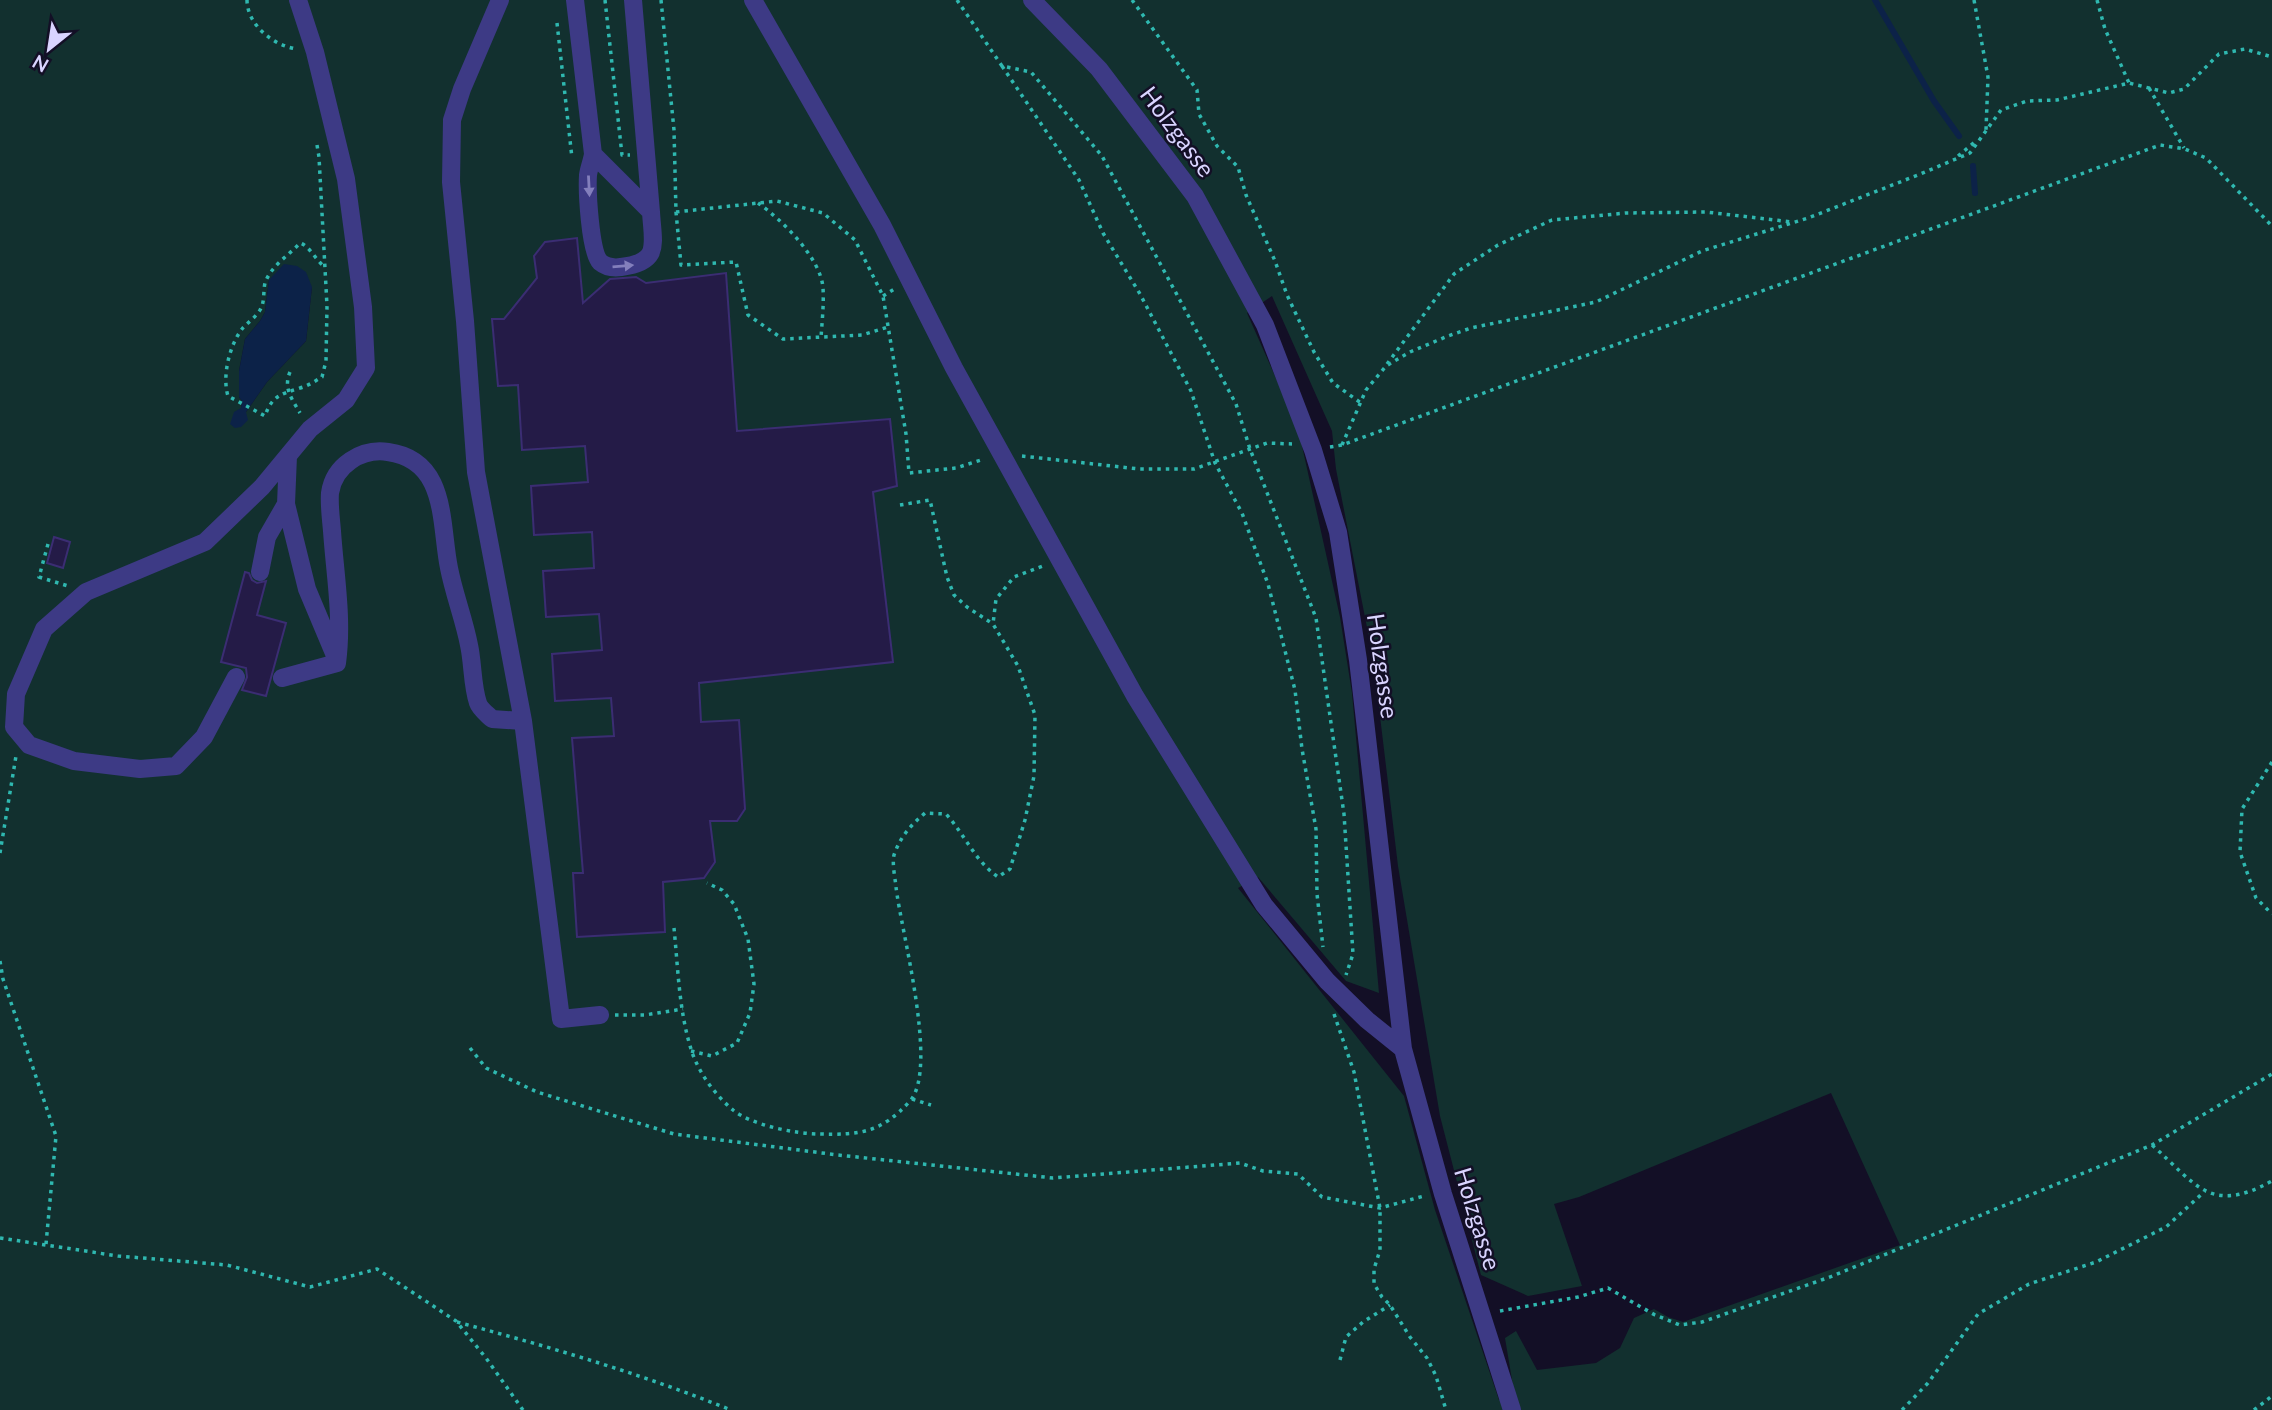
<svg xmlns="http://www.w3.org/2000/svg" width="2272" height="1410" viewBox="0 0 2272 1410" font-family="Lato,sans-serif">
	<style>
		.green { fill: #12302f; fill-rule: evenodd }
		.water { fill: #0c2248 }
		.lines { fill: none; stroke-linecap: round; stroke-linejoin: round }
		.stream { stroke: #0c2248; stroke-width: 6 }
		.building { fill: #241b47; stroke: #3b2d73; stroke-width: 2 }
		.path { stroke: #2fb8b0; stroke-width: 3.5; stroke-dasharray: 3.5 5; stroke-linecap: butt }
		.minor { stroke: #3d3a85; stroke-width: 18 }
		.oneway { fill: #837fbc }
		.labels { text-anchor: middle; stroke-width: 5; stroke-linejoin: round; paint-order: stroke }
		.street-label { font-size: 24px; fill: #d9d4ff; stroke: #130f26 }
	</style>
	<rect width="100%" height="100%" fill="#130f26"/>
	<!-- green -->
	<path class="green" d="M 0,0 L 2272,0 L 2272,1410 L 0,1410 ZM 269,280 L 312,287 L 306,341 L 267,382 L 246,412 L 241,408 L 242,401 L 239,397 L 239,371 L 245,339 L 260,321 L 265,312 ZM 1272,296 L 1332,431 L 1336,469 L 1373,658 L 1398,866 L 1440,1116 L 1481,1275 L 1528,1296 L 1582,1286 L 1554,1204 L 1579,1197 L 1831,1093 L 1900,1245 L 1683,1322 L 1668,1317 L 1654,1309 L 1634,1318 L 1620,1348 L 1596,1363 L 1537,1370 L 1516,1331 L 1505,1338 L 1514,1392 L 1499,1400 L 1435,1210 L 1404,1096 L 1238,888 L 1258,877 L 1346,981 L 1379,993 L 1352,693 L 1340,617 L 1298,428 L 1247,313 Z"/>
	<!-- water -->
	<path class="water" d="M 284,264 L 297,266 L 306,272 L 312,287 L 306,341 L 267,382 L 246,412 L 248,420 L 241,427 L 235,428 L 230,424 L 234,412 L 241,408 L 242,401 L 239,397 L 239,371 L 245,339 L 260,321 L 265,312 L 269,280 Z"/>
	<g class="lines">
		<!-- stream -->
		<path class="stream" d="M 1875,0 L 1934,101 L 1959,136
			M 1973,166 L 1975,193"/>
	</g>
	<!-- building -->
	<path class="building" d="M 577,238 L 583,303 L 610,279 L 636,277 L 646,283 L 726,273 L 737,431 L 890,419 L 897,486 L 873,492 L 893,662 L 699,683 L 701,722 L 739,720 L 745,809 L 737,821 L 710,821 L 715,862 L 704,878 L 663,882 L 665,932 L 577,937 L 573,873 L 583,873 L 572,738 L 614,736 L 611,698 L 555,701 L 552,654 L 602,650 L 599,614 L 546,617 L 543,571 L 594,568 L 592,532 L 534,535 L 531,486 L 588,482 L 585,446 L 522,450 L 518,385 L 498,386 L 492,319 L 504,319 L 537,278 L 534,256 L 545,242 Z
		M 54,537 L 70,542 L 63,568 L 47,563 Z
		M 245,572 L 249,573 L 252,580 L 257,583 L 266,581 L 257,615 L 286,623 L 266,696 L 242,690 L 247,677 L 246,668 L 221,662 Z"/>
	<g class="lines">
		<!-- path -->
		<path class="path" d="M 247,0 C 247,25 274,46 297,49
			M 605,0 L 622,155 L 630,155
			M 661,0 L 674,130 L 676,212 L 681,265 L 736,262 L 748,315 L 783,339 L 862,335 L 888,327
			M 957,0 L 1002,66 L 1031,72 L 1102,156 L 1236,404 L 1250,449 L 1316,618 L 1344,814 L 1353,954 L 1346,975
			M 1132,0 L 1197,90 L 1199,114 L 1217,146 L 1238,167 L 1246,195 L 1275,261 L 1287,295 L 1314,352 L 1333,383 L 1361,403
			M 1974,0 L 1988,77 L 1986,130
			M 2097,0 L 2105,29 L 2129,83
			M 557,23 L 572,158
			M 1002,66 L 1079,180 L 1103,233 L 1140,294 L 1191,391 L 1215,463 L 1242,513 L 1268,584 L 1295,690 L 1302,749 L 1316,829 L 1317,894 L 1323,947
			M 2149,88 L 2184,148
			M 317,145 L 319,157 L 327,306 L 326,361 L 322,377 C 315,381 308,386 300,388 C 282,394 272,395 265,416 L 228,396 C 222,377 229,346 242,329 C 247,323 256,317 260,310 C 265,302 263,292 265,283 C 271,266 288,256 300,243 C 310,246 316,261 325,267
			M 1958,156 L 1976,141
			M 758,203 C 781,219 821,258 823,288 C 824,304 822,322 821,338
			M 676,212 L 777,201 L 823,213 L 855,240 L 883,296 L 906,434 L 909,473 L 956,468 L 984,459
			M 883,296 L 896,288
			M 1387,364 L 1454,274 L 1498,245 L 1552,220 L 1626,213 L 1706,212 L 1792,222
			M 290,372 C 283,388 292,399 300,413
			M 1342,445 L 1366,390 L 1386,366 L 1410,352 L 1448,336 L 1471,328 L 1596,302 L 1702,251 L 1808,218 L 1918,175 L 1970,153 L 2001,110 L 2027,101 L 2057,100 L 2129,83 L 2169,93 L 2184,89 L 2219,54 L 2245,49 L 2272,57
			M 1330,447 L 1342,445 L 2160,145 L 2185,149 L 2206,158 L 2272,226
			M 1022,456 L 1139,469 L 1194,469 L 1267,443 L 1292,444
			M 900,505 L 930,500 L 947,577 L 954,595 L 967,607 L 993,624
			M 48,544 L 39,577 L 68,586
			M 2272,762 L 2242,809 L 2240,852 L 2256,898 L 2272,914
			M 0,853 L 16,756
			M 674,928 C 678,968 679,1011 691,1049 C 698,1072 715,1095 733,1110 C 751,1125 796,1134 819,1134 C 860,1135 881,1133 910,1101 C 939,1068 901,931 896,887 C 895,877 892,864 894,855 C 900,837 911,825 925,813 L 946,814 C 965,835 975,861 998,877 L 1010,869 L 1025,820 L 1034,776 L 1035,715 L 1018,666 L 993,624 L 996,599 L 1014,577 L 1043,566
			M 0,961 L 3,979 L 56,1136 L 46,1244
			M 1334,1014 L 1354,1072 L 1380,1208 L 1380,1250 L 1374,1269 L 1374,1284 L 1382,1297 L 1390,1305 L 1410,1337 L 1427,1358 L 1436,1376 L 1446,1410
			M 615,1015 L 645,1015 L 683,1009
			M 470,1048 L 486,1068 L 537,1092 L 674,1134 L 838,1155 L 1053,1178 L 1240,1163 L 1263,1171 L 1298,1174 L 1322,1197 L 1380,1208 L 1424,1196
			M 691,1051 L 712,1056 L 737,1043 L 750,1013 L 754,984 L 748,939 L 734,904 L 722,890 L 707,883
			M 912,1099 L 931,1105
			M 2152,1145 C 2197,1185 2210,1215 2272,1181
			M 0,1238 L 118,1256 L 227,1265 L 310,1287 L 377,1269 L 456,1321 L 486,1358 L 523,1410
			M 1500,1311 L 1578,1297 L 1608,1288 L 1655,1315 L 1680,1325 L 1702,1322 L 1830,1277 L 2152,1145 L 2272,1074
			M 457,1322 C 550,1347 642,1374 731,1410
			M 1340,1360 L 1346,1337 L 1363,1322 L 1390,1305
			M 1902,1410 L 1928,1383 L 1978,1314 L 2029,1284 L 2096,1262 L 2166,1227 L 2205,1191
			M 2254,1410 L 2272,1396"/>
		<!-- minor -->
		<path class="minor" d="M 500,0 L 462,89 L 452,120 L 451,182 L 465,321 L 476,472 L 523,721 L 561,1019 L 600,1015
			M 575,0 L 593,154 C 592,161 589,168 588,175 C 587,191 590,251 600,262 C 606,267 614,268 621,267 C 661,262 653,245 651,212 L 593,154
			M 633,0 L 651,212
			M 753,0 L 882,225 L 954,368 L 1135,696 L 1264,905 L 1327,981 L 1367,1020 L 1403,1049
			M 1032,0 L 1099,69 L 1195,196 L 1265,325 L 1313,450 L 1338,532 L 1358,660 L 1403,1049 L 1443,1194 L 1512,1410
			M 288,456 L 286,504 L 307,589 L 336,658
			M 260,572 L 267,537 L 286,504
			M 236,677 L 204,737 L 176,766 L 140,769 L 74,761 L 29,745 L 14,727 L 16,694 L 44,629 L 86,592 L 205,542 L 262,487 L 310,429 L 346,400 L 366,368 L 363,307 L 346,179 L 315,52 L 298,0
			M 282,678 L 337,663 C 343,619 335,575 332,531 C 331,519 329,505 330,493 C 334,465 362,448 388,452 C 448,460 440,524 449,568 C 454,594 464,619 469,645 C 473,663 472,685 478,703 C 480,709 487,714 492,719 L 523,721"/>
	</g>
	<!-- one-way arrows -->
	<defs><path id="oneway-solid" d="M-6-.8H1V-3.2L6.5 0L1 3.2V.8H-6Z" transform="scale(1.75)"/></defs>
	<g class="oneway">
		<use href="#oneway-solid" transform="translate(589 186) rotate(87)"/>
		<use href="#oneway-solid" transform="translate(623 266) rotate(-5)"/>
	</g>
	<g class="labels">
		<!-- street labels -->
		<g class="street-label">
			<text transform="translate(1177 132) rotate(53)" y="8">Holzgasse</text>
			<text transform="translate(1382 666) rotate(82)" y="8">Holzgasse</text>
			<text transform="translate(1477 1219) rotate(73)" y="8">Holzgasse</text>
		</g>
	</g>
	<!-- north arrow -->
	<g transform="translate(49 49) rotate(210)" stroke="#130f26" stroke-width="5" paint-order="stroke">
	<path d="M0-5L12 26L0 18L-12 26Z" fill="#d9d4ff"/>
	<text y="-10" font-size="19" font-weight="bold" text-anchor="middle" fill="#d9d4ff">N</text>
	</g>
</svg>
